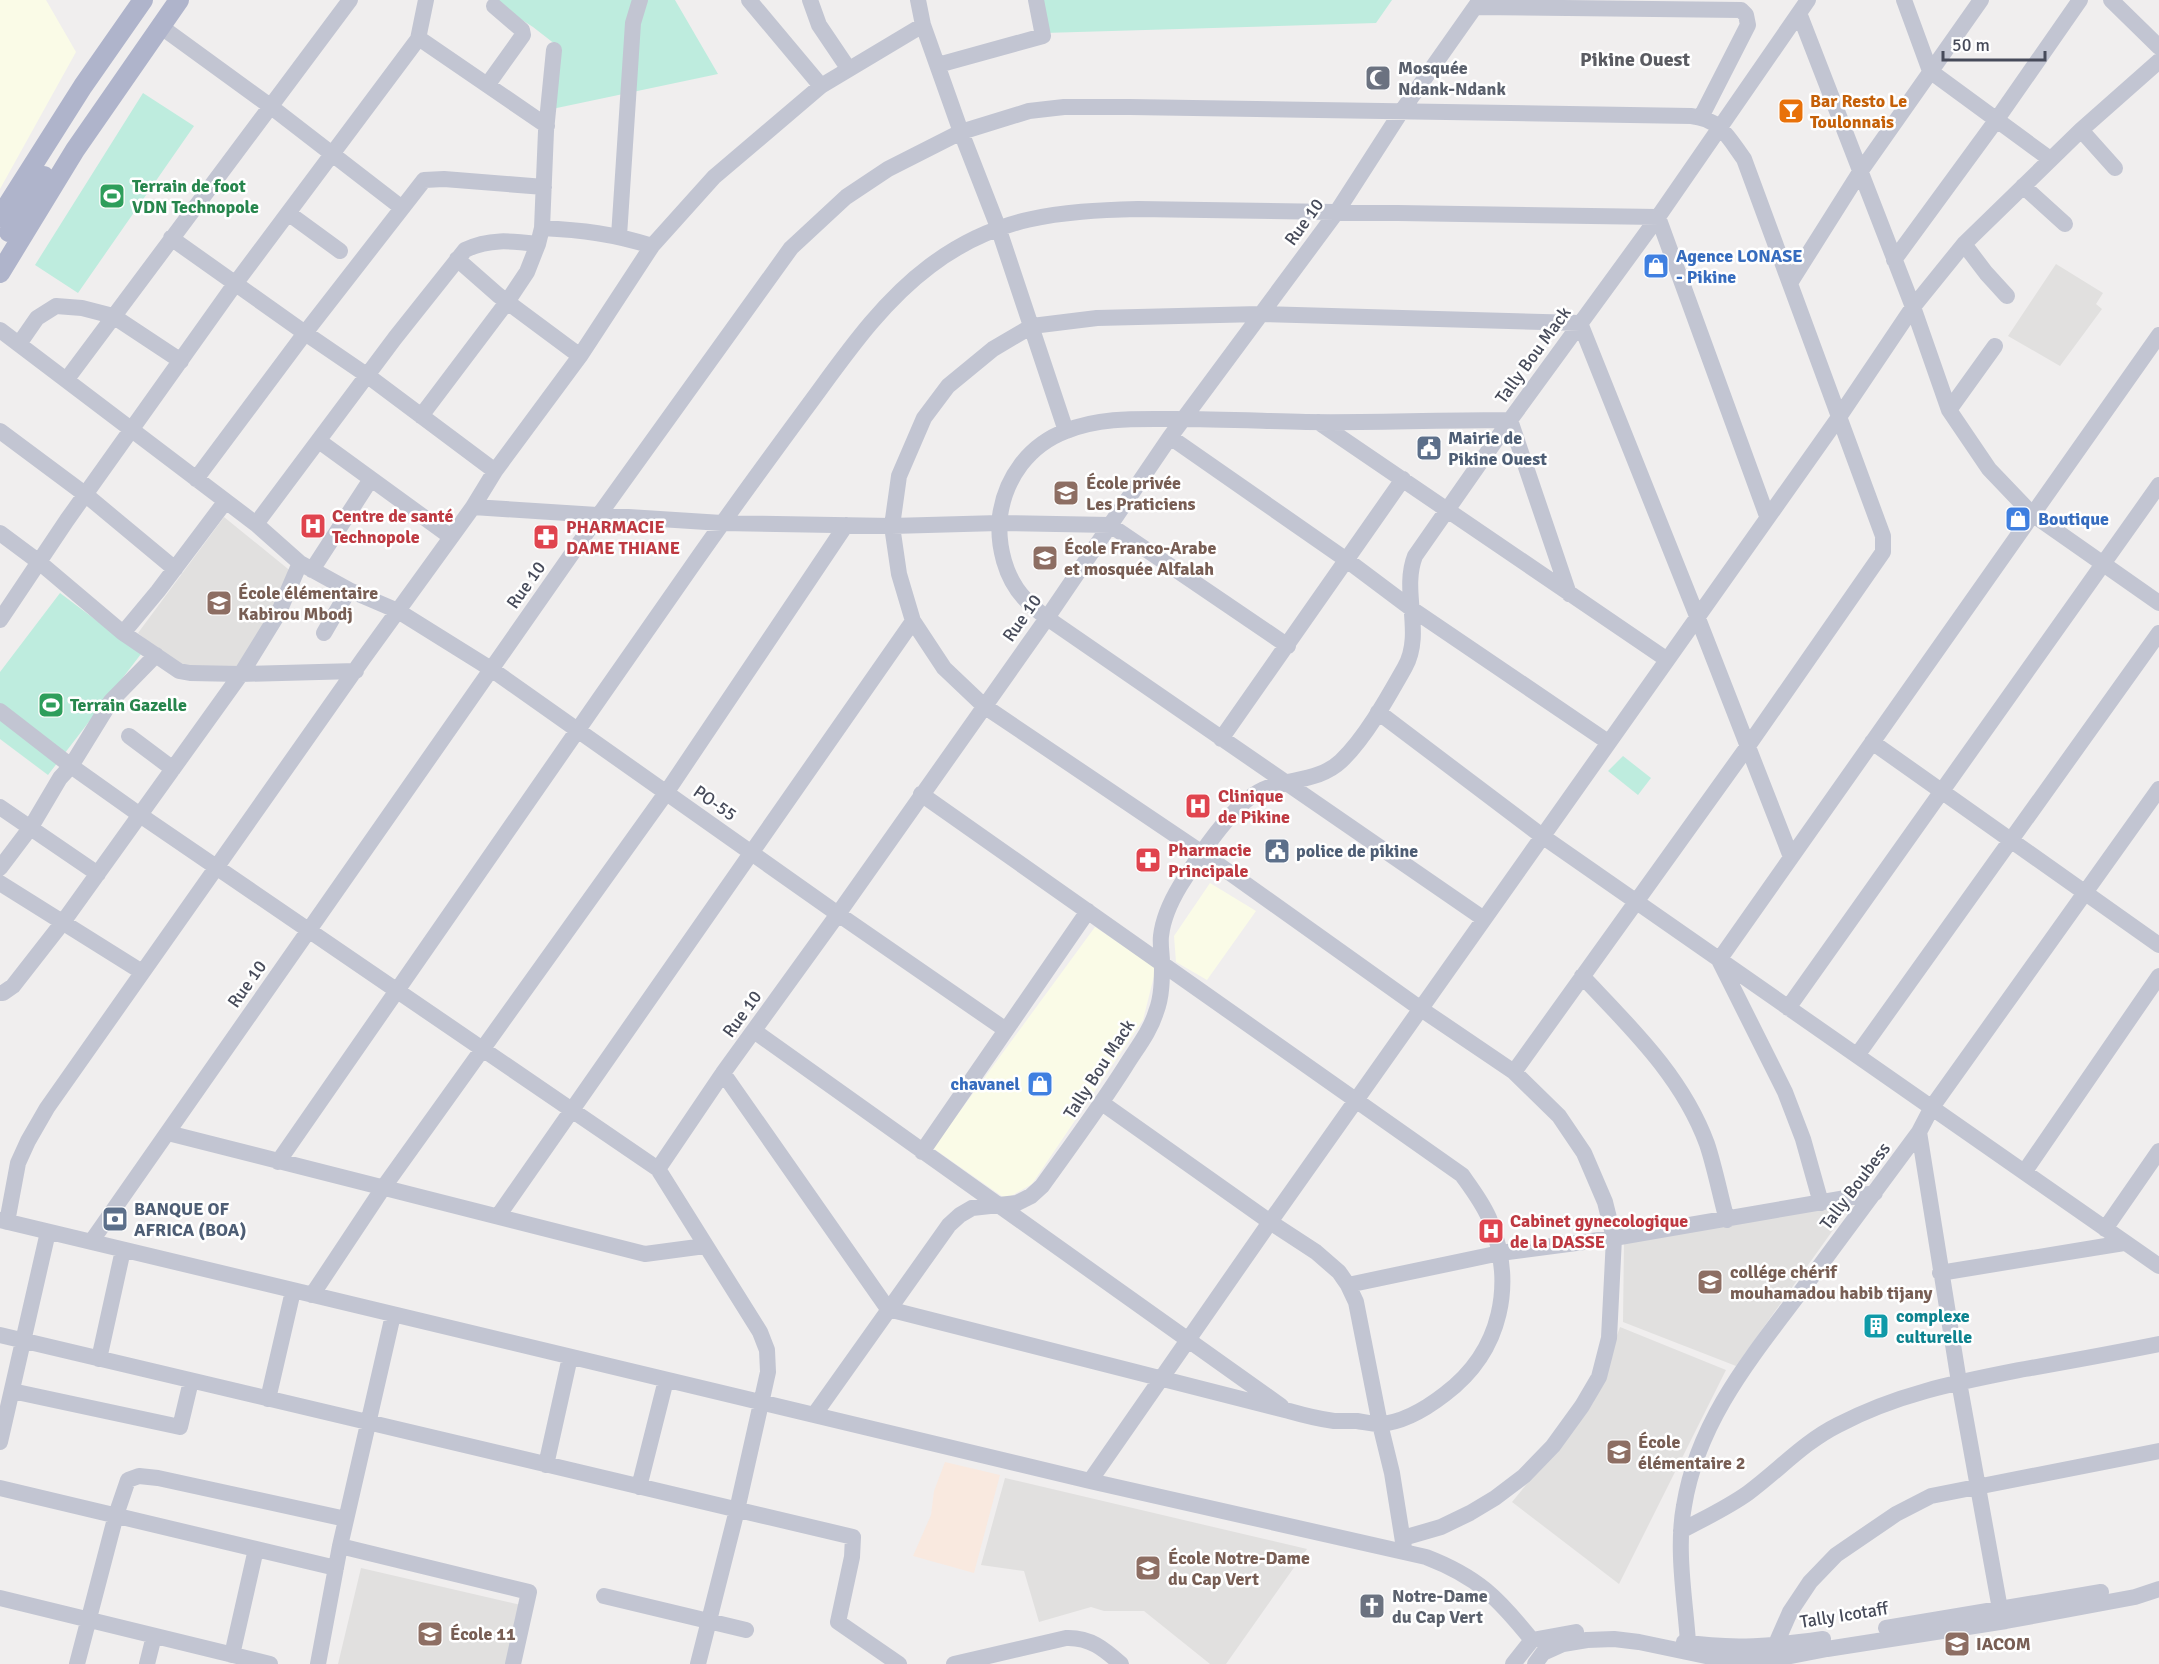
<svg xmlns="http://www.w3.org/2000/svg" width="2159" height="1664" viewBox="0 0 2159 1664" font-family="Signika,sans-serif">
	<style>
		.commercial { fill: #fafbe7 }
		.education { fill: #e1e0df }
		.medical { fill: #f9e9df }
		.green { fill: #beecde }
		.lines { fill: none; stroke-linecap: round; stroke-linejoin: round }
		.minor { stroke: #c2c5d2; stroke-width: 16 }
		.major { stroke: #afb4cb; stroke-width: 20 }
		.labels { text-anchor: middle; stroke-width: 5; stroke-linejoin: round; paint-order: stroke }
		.worship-label { font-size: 18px; font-weight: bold; fill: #5b616d; stroke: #fff; text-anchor: start }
		.food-label { font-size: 18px; font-weight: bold; fill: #c56008; stroke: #fff; text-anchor: start }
		.leisure-label { font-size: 18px; font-weight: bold; fill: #27864d; stroke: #fff; text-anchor: start }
		.street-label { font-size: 18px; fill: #474b5a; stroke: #fff }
		.shop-label { font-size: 18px; font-weight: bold; fill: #366cbe; stroke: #fff; text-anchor: start }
		.service-label { font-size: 18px; font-weight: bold; fill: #4e5e75; stroke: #fff; text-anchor: start }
		.education-label { font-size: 18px; font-weight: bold; fill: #785e54; stroke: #fff; text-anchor: start }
		.health-label { font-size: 18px; font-weight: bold; fill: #be3a42; stroke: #fff; text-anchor: start }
		.culture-label { font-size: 18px; font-weight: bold; fill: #0d838f; stroke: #fff; text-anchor: start }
		.neighbourhood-label { font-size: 20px; font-weight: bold; fill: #5b5c62; stroke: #fff }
	</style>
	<rect width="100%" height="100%" fill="#f0eeee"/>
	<!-- commercial -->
	<path class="commercial" d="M 0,0 L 46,0 L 76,52 L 0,189 Z
		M 1210,883 L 1256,911 L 1207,980 L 1176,962 L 1174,936 Z
		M 1095,927 L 1156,968 L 1143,1020 L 1032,1184 L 1006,1199 L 933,1148 Z"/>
	<!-- education -->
	<path class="education" d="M 2056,264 L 2103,293 L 2096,304 L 2102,309 L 2060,366 L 2008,336 Z
		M 224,517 L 293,573 L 245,666 L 177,666 L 138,633 Z
		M 1853,1202 L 1736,1366 L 1623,1322 L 1624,1241 Z
		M 1620,1327 L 1726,1370 L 1619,1584 L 1512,1502 L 1593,1403 Z
		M 1005,1478 L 1307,1549 L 1226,1664 L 1210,1664 L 1144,1611 L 1104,1611 L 1091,1607 L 1039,1622 L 1024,1571 L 981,1565 Z
		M 361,1568 L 521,1605 L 507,1664 L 338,1664 Z"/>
	<!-- medical -->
	<path class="medical" d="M 945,1462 L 1000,1475 L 974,1573 L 913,1556 L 931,1515 L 934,1491 Z"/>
	<!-- green -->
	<path class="green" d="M 491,0 L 675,0 L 718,74 L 552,109 L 560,48 L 533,27 Z
		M 1038,0 L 1392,0 L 1376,23 L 1044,33 Z
		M 143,93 L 194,126 L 78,293 L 35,265 Z
		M 60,593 L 141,654 L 48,775 L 0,739 L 0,672 Z
		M 1623,756 L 1651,778 L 1638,795 L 1608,771 Z"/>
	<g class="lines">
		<!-- minor -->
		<path class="minor" d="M 749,0 L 821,86
			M 810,0 L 819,25 L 848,68
			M 918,0 L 923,25 L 961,132 L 998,227 L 1066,431
			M 1904,0 L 1930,71 L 2050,159
			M 2111,0 L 2159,47
			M 1475,7 L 1741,10 L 1746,15 L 1748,25 L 1701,117
			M 1799,13 L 1913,307 L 1949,410 L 1989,469 L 2032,514 L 2159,603
			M 160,26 L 270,106 L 402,208
			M 418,39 L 420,39 L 547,126
			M 938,65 L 1043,36 L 1036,0
			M 488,84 L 523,35 L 522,30 L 494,6
			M 2081,130 L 2115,168
			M 2023,186 L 2065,224
			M 288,213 L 340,251
			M 542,228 C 582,230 614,234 652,246
			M 619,236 L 633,23 L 640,0
			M 171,238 L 305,333 L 368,376 L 495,471
			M 1964,244 L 1986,273 L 2007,296
			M 457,259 L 498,295 L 580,356
			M 1894,260 L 1995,122 L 2080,0
			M 1790,283 L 1860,172 L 1981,0
			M 0,330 L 256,524 L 300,563 L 349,590 L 398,611 L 491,669 L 838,914 L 1006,1030
			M 19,344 L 37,318 L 56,306 L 82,308 L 113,316 L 181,361
			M 67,379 L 350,0
			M 1949,410 L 1995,346
			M 421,416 L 507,302 L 527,272 L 538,244 L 542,228 L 546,131 L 554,50
			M 1318,422 L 1666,659
			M 0,431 L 86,495 L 175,569
			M 1170,437 L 1348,561 L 1412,609 L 1608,742
			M 319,441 L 451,537
			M 196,479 L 305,333 L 424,180 L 444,179 L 544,187
			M 473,507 L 722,523 L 892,526 L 999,523 L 1110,525 L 1288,646
			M 256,524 L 395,338 L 465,250 C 489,238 512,241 538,244
			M 0,533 L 39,562 L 123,633 L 158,591 L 225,502
			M 312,570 L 371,479
			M 0,620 L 67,520 L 235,284 L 418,39 L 426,0
			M 123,633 L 179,671 L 190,673 L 241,674 L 356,671
			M 324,633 L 349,590
			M 0,711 L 71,766 L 140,815 L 658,1169 L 760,1332 L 767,1350 L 768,1372 L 737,1510 L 698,1664
			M 1378,712 L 1542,836 L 2159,1266
			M 129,736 L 173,769
			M 1221,739 L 1403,479
			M 1872,742 L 2159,945
			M 0,807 L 98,874
			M 0,868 L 31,827 L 60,778 L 71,766 L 111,701 L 156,655
			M 0,883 L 142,972
			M 1484,919 L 1047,618 C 1040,612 1032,607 1026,600 C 1005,579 997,545 1000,516 C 1005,478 1029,445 1066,431 C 1100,417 1138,419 1174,419 C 1218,419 1262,421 1306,422 C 1374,423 1442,420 1510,420 L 1569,594
			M 1582,976 C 1630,1027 1682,1076 1707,1144 C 1715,1168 1720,1195 1727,1220
			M 0,993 L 3,993 L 13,986 L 63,922 L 241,674 L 278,614 L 300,563
			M 1788,1008 L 2159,485
			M 754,1031 L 1281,1406
			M 1858,1054 L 2159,633
			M 723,1073 L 888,1309 L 1289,1411 C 1303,1415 1319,1419 1334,1421 C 1341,1421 1349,1421 1357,1421 C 1364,1422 1372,1424 1379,1424 C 1403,1423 1427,1408 1445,1394 C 1502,1351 1516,1283 1489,1218 C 1482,1202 1472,1189 1462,1175 L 921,794
			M 1102,1103 L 1270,1222 L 1316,1252 L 1339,1272 L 1348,1285 L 1356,1302 L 1380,1424 L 1392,1473 L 1404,1548
			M 1919,1132 L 1959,1382 L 2000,1609
			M 168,1133 L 645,1254 L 705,1246
			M 922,1152 L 1088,911
			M 278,1162 C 416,964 552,766 690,569 C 727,516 765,464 804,411 C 842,360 878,305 930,266 C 996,216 1059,211 1138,209 L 1658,217 L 1767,516
			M 658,1169 L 723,1073 L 838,914 L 1047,618 L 1170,437 L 1336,213 L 1401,112 L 1480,0
			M 2025,1171 L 2159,976
			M 1821,1203 L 1803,1139 L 1785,1092 L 1719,960 L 2159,335
			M 498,1216 L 913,621
			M 0,1220 L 1090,1481 L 1426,1557 C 1478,1577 1498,1598 1532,1640
			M 7,1222 L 18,1163 L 28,1141 L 47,1108 L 363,659 L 473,507 L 495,471 L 580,356 L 652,246 L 714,177 L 821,86 L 923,25
			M 2105,1229 L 2159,1151
			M 91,1242 L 599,515 L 791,248 L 846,197 L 888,169 L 961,132 L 1029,111 L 1064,107 L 1130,107 L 1691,116 C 1720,119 1728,137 1744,159 L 1883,536 L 1883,552 L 1748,746 L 1514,1072
			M 1940,1273 L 2124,1243
			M 1348,1285 L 1500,1253 L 1614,1238 L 1875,1193
			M 312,1295 L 383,1188 L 666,793 L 846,525
			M 0,1335 L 853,1537 L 852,1557 L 838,1622 L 899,1664
			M 99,1359 L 123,1250
			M 12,1391 L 180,1427 L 191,1381
			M 268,1399 L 293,1291
			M 814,1415 L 949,1225 L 960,1215 L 972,1208 L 1017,1203 L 1031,1196 L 1042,1186 C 1070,1147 1099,1108 1125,1067 C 1136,1049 1150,1032 1156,1012 C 1162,997 1162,979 1162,963 C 1162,954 1160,945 1161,936 C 1163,918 1171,901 1180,886 C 1197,859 1233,803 1262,790 C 1287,778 1319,782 1341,761 C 1366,737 1388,697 1405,667 C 1424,633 1401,591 1415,556 L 1510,420 L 1658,217 L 1808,0
			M 0,1442 L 48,1232
			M 546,1465 L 570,1357
			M 1090,1481 L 1270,1222 L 1839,417 L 1913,307 L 1964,244 L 2081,130 L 2159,61
			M 639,1487 L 666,1380
			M 0,1488 L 336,1568
			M 1681,1531 C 1703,1519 1727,1508 1748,1493 C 1779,1470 1804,1442 1838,1425 C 1899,1393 1959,1382 2025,1369 C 2070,1361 2114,1353 2159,1344
			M 1403,1538 L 1441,1527 L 1470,1513 L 1495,1498 L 1524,1476 L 1553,1446 L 1582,1406 L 1599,1377 L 1609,1338 L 1614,1238 L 1605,1202 L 1584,1153 L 1559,1116 L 1514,1072 L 1421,1009 L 1202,853 L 984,706 L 944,668 L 913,621 L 899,574 L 892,526 L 899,476 L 924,418 L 948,386 L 993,349 L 1032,326 L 1097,318 L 1260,314 L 1580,323 L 1697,616 L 1791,857
			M 340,1546 L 529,1592 L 513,1664
			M 604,1596 L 746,1630
			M 0,1598 L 270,1664
			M 1886,1628 L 2101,1592
			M 1532,1640 L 1576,1632
			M 1684,1642 C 1732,1650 1775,1646 1823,1639
			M 1688,1642 C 1685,1599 1676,1549 1684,1506 C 1698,1419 1754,1354 1805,1286 C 1843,1235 1881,1184 1919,1132 L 1932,1107 L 2159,789
			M 1775,1646 L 1790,1612 L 1810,1582 L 1836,1555 L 1896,1514 L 1931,1496 L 2159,1451
			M 232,1655 L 256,1549
			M 77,1664 L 116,1515 L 128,1480 L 139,1476 L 158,1478 L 346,1519
			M 147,1664 L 154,1636
			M 318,1664 L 340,1546 L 393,1315
			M 954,1664 L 1066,1638 C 1090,1637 1104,1649 1121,1664
			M 1513,1664 L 1532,1640
			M 1535,1664 L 1543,1653 L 1563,1644 L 1587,1640 L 1614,1639 L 1639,1642 L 1735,1662 L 1780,1658 L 1827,1649 L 2006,1621 L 2135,1597 L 2159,1589"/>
		<!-- major -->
		<path class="major" d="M 0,217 L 83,86 L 143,0
			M 9,232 L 44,176
			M 0,273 L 75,150 L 179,0"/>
	</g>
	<!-- icons -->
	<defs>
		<g id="mosque-square" transform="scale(1.35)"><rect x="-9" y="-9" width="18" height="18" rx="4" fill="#6b7280" stroke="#fff"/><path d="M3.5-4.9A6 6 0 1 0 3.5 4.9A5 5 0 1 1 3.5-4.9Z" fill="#fff"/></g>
		<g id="bar-square" transform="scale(1.35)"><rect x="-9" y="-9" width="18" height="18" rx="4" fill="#e8710a" stroke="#fff"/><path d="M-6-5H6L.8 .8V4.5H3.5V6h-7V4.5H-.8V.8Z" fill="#fff"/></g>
		<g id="stadium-square" transform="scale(1.35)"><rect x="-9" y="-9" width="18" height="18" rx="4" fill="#2e9e5b" stroke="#fff"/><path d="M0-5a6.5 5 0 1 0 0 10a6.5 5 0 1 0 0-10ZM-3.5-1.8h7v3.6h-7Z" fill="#fff"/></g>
		<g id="shop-square" transform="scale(1.35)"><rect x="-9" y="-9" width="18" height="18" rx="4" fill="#3f7fe0" stroke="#fff"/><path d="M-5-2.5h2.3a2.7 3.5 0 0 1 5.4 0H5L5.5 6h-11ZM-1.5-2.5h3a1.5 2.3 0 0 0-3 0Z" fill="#fff"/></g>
		<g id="civic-square" transform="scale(1.35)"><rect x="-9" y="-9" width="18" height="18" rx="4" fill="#5c6f8a" stroke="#fff"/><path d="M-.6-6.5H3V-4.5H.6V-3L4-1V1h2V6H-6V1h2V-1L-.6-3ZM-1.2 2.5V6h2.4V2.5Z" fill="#fff"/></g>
		<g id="school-square" transform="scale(1.35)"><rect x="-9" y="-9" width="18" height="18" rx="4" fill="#8d6e63" stroke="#fff"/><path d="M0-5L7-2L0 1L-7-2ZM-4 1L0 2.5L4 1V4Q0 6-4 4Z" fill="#fff"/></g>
		<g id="hospital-square" transform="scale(1.35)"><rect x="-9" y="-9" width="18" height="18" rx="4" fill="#e0444e" stroke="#fff"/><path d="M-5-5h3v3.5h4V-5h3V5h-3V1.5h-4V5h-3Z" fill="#fff"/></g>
		<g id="pharmacy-square" transform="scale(1.35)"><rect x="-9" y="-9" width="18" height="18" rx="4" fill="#e0444e" stroke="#fff"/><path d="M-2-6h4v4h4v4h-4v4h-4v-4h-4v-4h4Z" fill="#fff"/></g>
		<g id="bank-square" transform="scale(1.35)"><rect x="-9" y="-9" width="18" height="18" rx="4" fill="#5c6f8a" stroke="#fff"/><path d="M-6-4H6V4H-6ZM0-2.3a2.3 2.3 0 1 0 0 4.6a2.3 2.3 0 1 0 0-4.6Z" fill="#fff"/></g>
		<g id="building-square" transform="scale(1.35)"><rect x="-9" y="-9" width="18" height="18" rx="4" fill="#0f9aa8" stroke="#fff"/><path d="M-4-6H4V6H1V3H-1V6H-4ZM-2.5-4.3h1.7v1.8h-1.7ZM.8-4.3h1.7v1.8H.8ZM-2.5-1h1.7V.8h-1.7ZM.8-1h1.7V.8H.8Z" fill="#fff"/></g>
		<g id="church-square" transform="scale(1.35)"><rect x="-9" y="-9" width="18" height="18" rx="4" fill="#6b7280" stroke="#fff"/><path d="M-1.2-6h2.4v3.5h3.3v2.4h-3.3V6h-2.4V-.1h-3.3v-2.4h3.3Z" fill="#fff"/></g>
		<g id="university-square" transform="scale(1.35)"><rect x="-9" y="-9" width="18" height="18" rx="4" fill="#8d6e63" stroke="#fff"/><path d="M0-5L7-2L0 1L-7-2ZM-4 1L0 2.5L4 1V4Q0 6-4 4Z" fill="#fff"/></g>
	</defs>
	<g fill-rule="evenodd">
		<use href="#mosque-square" x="1378" y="78"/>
		<use href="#bar-square" x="1791" y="111"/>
		<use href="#stadium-square" x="112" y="196"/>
		<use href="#shop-square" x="1656" y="266"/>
		<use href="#civic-square" x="1429" y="448"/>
		<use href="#school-square" x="1066" y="493"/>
		<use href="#shop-square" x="2018" y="519"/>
		<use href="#hospital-square" x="313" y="526"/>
		<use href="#pharmacy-square" x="546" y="537"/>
		<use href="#school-square" x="1045" y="558"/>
		<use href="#school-square" x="219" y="603"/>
		<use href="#stadium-square" x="51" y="705"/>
		<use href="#hospital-square" x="1198" y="806"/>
		<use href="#civic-square" x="1277" y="851"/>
		<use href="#pharmacy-square" x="1148" y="860"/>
		<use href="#shop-square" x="1040" y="1084"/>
		<use href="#bank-square" x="115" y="1219"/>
		<use href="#hospital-square" x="1491" y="1231"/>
		<use href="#school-square" x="1710" y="1282"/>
		<use href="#building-square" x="1876" y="1326"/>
		<use href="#school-square" x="1619" y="1452"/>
		<use href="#school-square" x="1148" y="1568"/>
		<use href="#church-square" x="1372" y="1606"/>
		<use href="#school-square" x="430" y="1634"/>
		<use href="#university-square" x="1957" y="1644"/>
	</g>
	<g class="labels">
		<!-- worship labels -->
		<g class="worship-label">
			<text x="1398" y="74">Mosquée<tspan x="1398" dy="21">Ndank-Ndank</tspan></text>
			<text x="1392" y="1602">Notre-Dame<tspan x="1392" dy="21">du Cap Vert</tspan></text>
		</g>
		<!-- food labels -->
		<g class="food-label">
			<text x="1810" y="107">Bar Resto Le<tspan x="1810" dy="21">Toulonnais</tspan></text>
		</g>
		<!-- leisure labels -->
		<g class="leisure-label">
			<text x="132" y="192">Terrain de foot<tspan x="132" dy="21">VDN Technopole</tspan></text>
			<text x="70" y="711">Terrain Gazelle</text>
		</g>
		<!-- street labels -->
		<g class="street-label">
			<text transform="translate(1304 222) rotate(-54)" y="6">Rue 10</text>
			<text transform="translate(1533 355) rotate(-54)" y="6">Tally Bou Mack</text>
			<text transform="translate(526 585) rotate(-55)" y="6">Rue 10</text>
			<text transform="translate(1022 618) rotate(-55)" y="6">Rue 10</text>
			<text transform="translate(715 803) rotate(35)" y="6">PO-55</text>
			<text transform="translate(247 984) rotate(-55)" y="6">Rue 10</text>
			<text transform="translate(742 1014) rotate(-54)" y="6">Rue 10</text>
			<text transform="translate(1099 1069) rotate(-57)" y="6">Tally Bou Mack</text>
			<text transform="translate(1855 1186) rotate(-53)" y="6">Tally Boubess</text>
			<text transform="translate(1844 1615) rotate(-9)" y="6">Tally Icotaff</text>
		</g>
		<!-- shop labels -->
		<g class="shop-label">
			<text x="1676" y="262">Agence LONASE<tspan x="1676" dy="21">- Pikine</tspan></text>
			<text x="2038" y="525">Boutique</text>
			<text x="1020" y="1090" text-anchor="end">chavanel</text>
		</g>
		<!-- service labels -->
		<g class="service-label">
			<text x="1448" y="444">Mairie de<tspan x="1448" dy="21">Pikine Ouest</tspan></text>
			<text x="1296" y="857">police de pikine</text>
			<text x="134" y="1215">BANQUE OF<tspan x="134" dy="21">AFRICA (BOA)</tspan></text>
		</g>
		<!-- education labels -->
		<g class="education-label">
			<text x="1086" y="489">École privée<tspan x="1086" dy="21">Les Praticiens</tspan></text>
			<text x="1064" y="554">École Franco-Arabe<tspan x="1064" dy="21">et mosquée Alfalah</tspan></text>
			<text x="238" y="599">École élémentaire<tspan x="238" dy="21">Kabirou Mbodj</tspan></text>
			<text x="1730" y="1278">collége chérif<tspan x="1730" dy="21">mouhamadou habib tijany</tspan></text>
			<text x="1638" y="1448">École<tspan x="1638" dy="21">élémentaire 2</tspan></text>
			<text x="1168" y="1564">École Notre-Dame<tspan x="1168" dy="21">du Cap Vert</tspan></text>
			<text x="450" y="1640">École 11</text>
			<text x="1976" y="1650">IACOM</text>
		</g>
		<!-- health labels -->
		<g class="health-label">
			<text x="332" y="522">Centre de santé<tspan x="332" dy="21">Technopole</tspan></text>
			<text x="566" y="533">PHARMACIE<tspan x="566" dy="21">DAME THIANE</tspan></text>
			<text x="1218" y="802">Clinique<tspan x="1218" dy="21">de Pikine</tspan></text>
			<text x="1168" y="856">Pharmacie<tspan x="1168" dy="21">Principale</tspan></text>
			<text x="1510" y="1227">Cabinet gynecologique<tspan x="1510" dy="21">de la DASSE</tspan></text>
		</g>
		<!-- culture labels -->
		<g class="culture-label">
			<text x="1896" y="1322">complexe<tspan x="1896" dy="21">culturelle</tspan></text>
		</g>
		<!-- neighbourhood labels -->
		<g class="neighbourhood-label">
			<text x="1635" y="66">Pikine Ouest</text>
		</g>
	</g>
	<!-- scale -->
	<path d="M1943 51v9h102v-9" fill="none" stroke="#474b5a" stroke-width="3"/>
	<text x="1952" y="51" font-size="18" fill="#474b5a" stroke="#ffffff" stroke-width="4.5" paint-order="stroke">50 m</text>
</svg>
